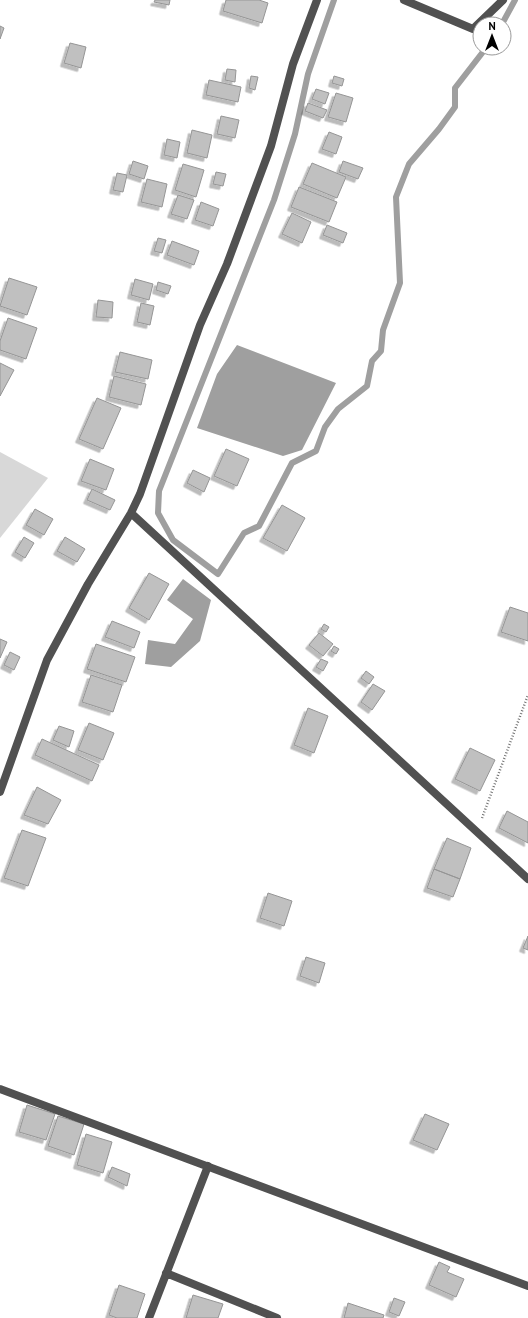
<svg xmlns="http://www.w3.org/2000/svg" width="528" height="1318" viewBox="0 0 528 1318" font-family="'PT Sans',sans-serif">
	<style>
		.green { fill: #d8d8d8 }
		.water { fill: #9f9f9f }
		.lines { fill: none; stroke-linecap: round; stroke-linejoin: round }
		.stream { stroke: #9f9f9f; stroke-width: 6 }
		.building { fill: #c0c0c0; stroke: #959595; filter: url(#shadow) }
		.path { stroke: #737373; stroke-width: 2.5; stroke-dasharray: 1 2; stroke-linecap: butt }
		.street { stroke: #515151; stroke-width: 8 }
	</style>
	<defs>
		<filter id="shadow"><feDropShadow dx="-3.5" dy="3.5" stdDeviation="0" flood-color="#0004"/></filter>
	</defs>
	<rect width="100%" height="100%" fill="#fff"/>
	<!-- green -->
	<path class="green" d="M 0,452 L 48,478 L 0,538 Z"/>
	<!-- water -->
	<path class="water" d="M 237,345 L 336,383 L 302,450 L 283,456 L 197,428 L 217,374 Z
		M 183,579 L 211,600 L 200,641 L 171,667 L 145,664 L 148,640 L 175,644 L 193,619 L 167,600 Z"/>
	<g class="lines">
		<!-- stream -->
		<path class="stream" d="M 334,0 L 308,74 L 295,134 L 274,200 L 159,491 L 158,513 L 173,540 L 218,574 L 244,533 L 259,526 L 292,463 L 316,451 L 325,427 L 338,409 L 367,386 L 372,361 L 381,351 L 383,330 L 400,283 L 396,197 L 409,164 L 439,129 L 455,107 L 455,88 L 486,48
			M 502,24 L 515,0"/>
	</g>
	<!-- building -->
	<path class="building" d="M 155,0 L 170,0 L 169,5 L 154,2 Z
		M 226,0 L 259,0 L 268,3 L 262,23 L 223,11 Z
		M 0,26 L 4,28 L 0,39 Z
		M 70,43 L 86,47 L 81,68 L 64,63 Z
		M 227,69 L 236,70 L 235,82 L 225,80 Z
		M 251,76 L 258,77 L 255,90 L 249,88 Z
		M 334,76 L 344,79 L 342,86 L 332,83 Z
		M 209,80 L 241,87 L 238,102 L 206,95 Z
		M 316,89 L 329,93 L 325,104 L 312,99 Z
		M 336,93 L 353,98 L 346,122 L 328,117 Z
		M 308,103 L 327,110 L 323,118 L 305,111 Z
		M 221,116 L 239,120 L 235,138 L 217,134 Z
		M 192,130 L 212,135 L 207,158 L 187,153 Z
		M 329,132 L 342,137 L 336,154 L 322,149 Z
		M 167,139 L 180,142 L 177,158 L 164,155 Z
		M 133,161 L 148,166 L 144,179 L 129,174 Z
		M 343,161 L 363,168 L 358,179 L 339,172 Z
		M 312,163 L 346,177 L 337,198 L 303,184 Z
		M 183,164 L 204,170 L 196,197 L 175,190 Z
		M 216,172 L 226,174 L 223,186 L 213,184 Z
		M 117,173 L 127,175 L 123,192 L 113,190 Z
		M 147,179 L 167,184 L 162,207 L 141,202 Z
		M 299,187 L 337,202 L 329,222 L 291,207 Z
		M 178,195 L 194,200 L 187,219 L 171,214 Z
		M 201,202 L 219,209 L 213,226 L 195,220 Z
		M 292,213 L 311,222 L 302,243 L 282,234 Z
		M 327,225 L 347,233 L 343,243 L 323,235 Z
		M 158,238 L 166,240 L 162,253 L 154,251 Z
		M 172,241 L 199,251 L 194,265 L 167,255 Z
		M 9,278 L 37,287 L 27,315 L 0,306 Z
		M 135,279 L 153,284 L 149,300 L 131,295 Z
		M 158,282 L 171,286 L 168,294 L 156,290 Z
		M 98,300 L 113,302 L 112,318 L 96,317 Z
		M 141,303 L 154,306 L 150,325 L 137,322 Z
		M 8,318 L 37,328 L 26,359 L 0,350 L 0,341 Z
		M 120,352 L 152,360 L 148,379 L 115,372 Z
		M 0,363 L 14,370 L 0,396 Z
		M 114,376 L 146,384 L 141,405 L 109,397 Z
		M 97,398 L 121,408 L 103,449 L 79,439 Z
		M 226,449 L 249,459 L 237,486 L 214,476 Z
		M 90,459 L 114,469 L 106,490 L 81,481 Z
		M 193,470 L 210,478 L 204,492 L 187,483 Z
		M 92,489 L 115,500 L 110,510 L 87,500 Z
		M 282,505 L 305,518 L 287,551 L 263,538 Z
		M 35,509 L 53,519 L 44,535 L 26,525 Z
		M 24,537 L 34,543 L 25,558 L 15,552 Z
		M 65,537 L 85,549 L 77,562 L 57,551 Z
		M 149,573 L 169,584 L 149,620 L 129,608 Z
		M 510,607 L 528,613 L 528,641 L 501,632 Z
		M 112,621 L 140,632 L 134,648 L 105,637 Z
		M 324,624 L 329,627 L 326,632 L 321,629 Z
		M 319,633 L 333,644 L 323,656 L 309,645 Z
		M 0,639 L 7,642 L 0,658 Z
		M 96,644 L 135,657 L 126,682 L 87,669 Z
		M 334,646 L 339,649 L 336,654 L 331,651 Z
		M 10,652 L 20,657 L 14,670 L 4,665 Z
		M 321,659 L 328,662 L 323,671 L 316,667 Z
		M 366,671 L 374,677 L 369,684 L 361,678 Z
		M 91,675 L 122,685 L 113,712 L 82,702 Z
		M 373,684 L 385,691 L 372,710 L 361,702 Z
		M 308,708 L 328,716 L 314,753 L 294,745 Z
		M 89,723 L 114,733 L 103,760 L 78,750 Z
		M 59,726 L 74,731 L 69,747 L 53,740 Z
		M 42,739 L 99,765 L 92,781 L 35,755 Z
		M 470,748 L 495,760 L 480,791 L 455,779 Z
		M 37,787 L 61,800 L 48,824 L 24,815 Z
		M 507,811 L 528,822 L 528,843 L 499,828 Z
		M 22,830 L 46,838 L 28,886 L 4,878 Z
		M 447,838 L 471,848 L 460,879 L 434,869 Z
		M 434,869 L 460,879 L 453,897 L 427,888 Z
		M 268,893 L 292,901 L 284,926 L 260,918 Z
		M 528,936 L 528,950 L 523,948 Z
		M 306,957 L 325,963 L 319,983 L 300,976 Z
		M 27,1105 L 55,1114 L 46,1140 L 19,1132 Z
		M 425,1114 L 449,1124 L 437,1150 L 413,1140 Z
		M 58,1116 L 84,1124 L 74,1155 L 48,1146 Z
		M 86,1134 L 112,1142 L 103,1173 L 77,1165 Z
		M 112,1167 L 130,1174 L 127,1186 L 108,1177 Z
		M 439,1262 L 450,1267 L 447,1272 L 464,1279 L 456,1297 L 429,1285 Z
		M 119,1285 L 145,1294 L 137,1318 L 117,1318 L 109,1315 Z
		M 193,1295 L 223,1304 L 218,1318 L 186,1318 Z
		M 394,1298 L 405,1302 L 399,1316 L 389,1312 Z
		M 348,1303 L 384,1315 L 383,1318 L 344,1318 Z"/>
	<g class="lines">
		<!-- path -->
		<path class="path" d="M 482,818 L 528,695"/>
		<!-- street -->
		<path class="street" d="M 404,0 L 473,29 L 503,0
			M 131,513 L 528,879
			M 0,792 L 47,660 L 88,584 L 131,513 L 140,494 L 200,325 L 227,264 L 271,146 L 293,64 L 317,0
			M 0,1089 L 528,1286
			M 166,1273 L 277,1318
			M 149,1318 L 208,1166"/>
	</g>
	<!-- north arrow -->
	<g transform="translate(492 36)"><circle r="19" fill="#ffffff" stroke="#999999"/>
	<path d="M0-3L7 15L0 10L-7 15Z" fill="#000000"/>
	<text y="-6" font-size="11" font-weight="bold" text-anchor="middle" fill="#000000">N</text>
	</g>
</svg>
